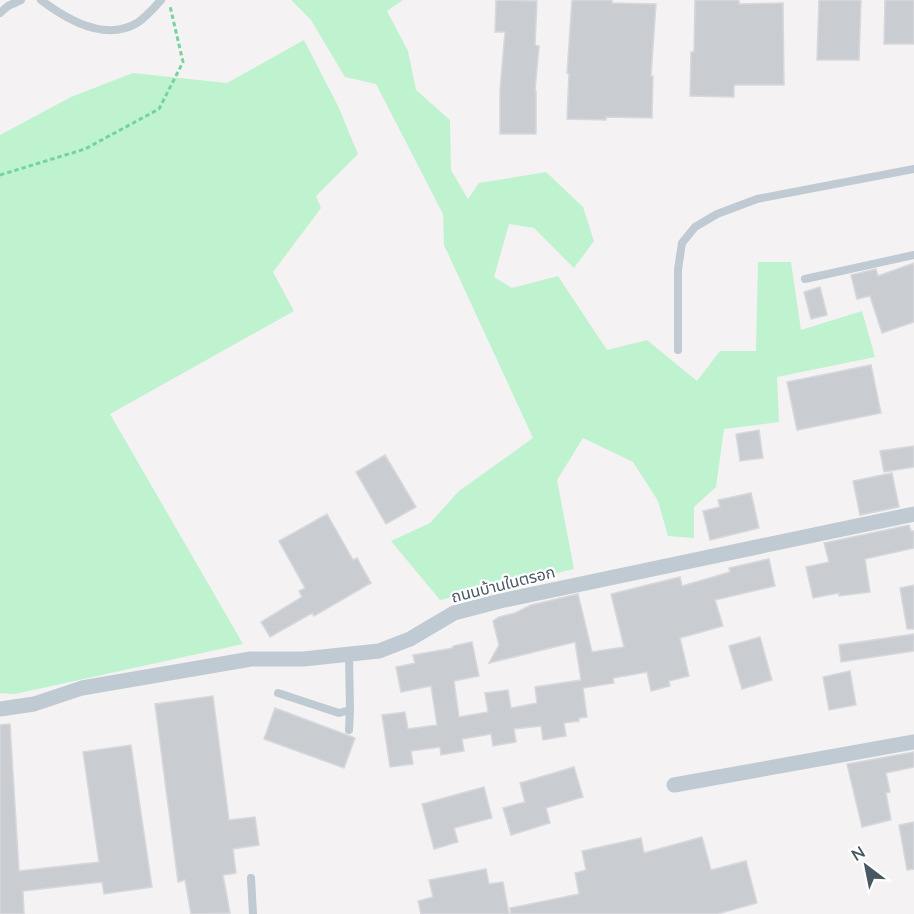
<svg xmlns="http://www.w3.org/2000/svg" width="914" height="914" viewBox="0 0 914 914" font-family="Lato,'Noto Sans Thai',sans-serif">
	<style>
		.green { fill: #bff3d0 }
		.building { fill: #c9cdd2; stroke: #d6d8dd; stroke-width: 1.5 }
		.lines { fill: none; stroke-linecap: round; stroke-linejoin: round }
		.path { stroke: #74d4a0; stroke-width: 3; stroke-dasharray: 4.5 3; stroke-linecap: butt }
		.service { stroke: #bfcad2; stroke-width: 8 }
		.minor { stroke: #bfcad2; stroke-width: 15 }
		.labels { text-anchor: middle; stroke-width: 4.5; stroke-linejoin: round; paint-order: stroke }
		.street-label { font-size: 16px; fill: #485761; stroke: #fff }
	</style>
	<rect width="100%" height="100%" fill="#f4f2f2"/>
	<!-- green -->
	<path class="green" d="M 291,0 L 403,0 L 387,11 L 408,51 L 416,90 L 450,120 L 451,170 L 468,199 L 479,183 L 546,172 L 583,207 L 594,241 L 574,268 L 534,228 L 509,224 L 494,277 L 512,288 L 558,276 L 607,350 L 647,340 L 697,381 L 720,351 L 756,351 L 758,262 L 791,262 L 801,330 L 862,311 L 875,357 L 777,377 L 779,422 L 724,429 L 716,487 L 694,507 L 694,538 L 668,536 L 658,501 L 633,462 L 583,438 L 557,480 L 574,569 L 440,600 L 391,541 L 430,523 L 459,491 L 533,438 L 444,245 L 443,214 L 376,84 L 345,77 L 311,20 Z
		M 304,40 L 338,106 L 358,154 L 316,196 L 321,208 L 273,272 L 294,311 L 110,414 L 243,644 L 15,694 L 0,693 L 0,135 L 71,97 L 133,73 L 227,83 Z"/>
	<!-- building -->
	<path class="building" d="M 496,0 L 537,1 L 535,45 L 539,46 L 535,91 L 536,91 L 536,134 L 500,134 L 500,90 L 505,32 L 495,32 Z
		M 572,0 L 612,0 L 612,3 L 656,4 L 651,76 L 653,76 L 652,118 L 606,117 L 606,120 L 567,119 L 569,74 L 567,73 Z
		M 695,0 L 739,0 L 739,4 L 783,3 L 784,85 L 734,85 L 734,97 L 690,96 L 691,52 L 694,52 Z
		M 819,0 L 861,0 L 859,60 L 817,60 Z
		M 885,0 L 914,0 L 914,44 L 884,44 Z
		M 914,263 L 914,322 L 882,333 L 870,296 L 857,299 L 851,275 L 876,269 L 878,276 Z
		M 820,287 L 827,315 L 811,319 L 804,292 Z
		M 871,365 L 881,413 L 797,430 L 787,382 Z
		M 759,430 L 763,458 L 740,461 L 736,434 Z
		M 914,446 L 914,467 L 884,472 L 880,451 Z
		M 385,455 L 416,507 L 386,524 L 356,472 Z
		M 892,473 L 899,507 L 860,515 L 853,481 Z
		M 751,493 L 759,528 L 710,540 L 703,511 L 720,507 L 718,500 Z
		M 327,514 L 353,560 L 357,558 L 371,583 L 314,616 L 312,613 L 270,637 L 261,622 L 302,597 L 299,591 L 305,588 L 279,541 Z
		M 909,525 L 911,531 L 914,531 L 914,548 L 865,559 L 870,592 L 839,596 L 839,593 L 813,598 L 806,567 L 829,562 L 824,543 Z
		M 769,559 L 775,586 L 715,600 L 723,626 L 680,638 L 689,676 L 669,681 L 670,686 L 651,691 L 647,672 L 613,678 L 614,683 L 583,688 L 587,717 L 579,718 L 579,721 L 564,723 L 566,736 L 543,740 L 541,726 L 514,729 L 516,742 L 493,746 L 491,734 L 462,739 L 464,751 L 441,755 L 440,747 L 411,751 L 413,764 L 390,767 L 382,715 L 405,712 L 408,729 L 437,725 L 431,686 L 401,692 L 396,667 L 415,663 L 413,655 L 453,648 L 453,646 L 472,642 L 479,676 L 454,681 L 459,717 L 488,712 L 485,693 L 508,690 L 511,708 L 537,703 L 535,687 L 581,680 L 575,642 L 489,663 L 499,645 L 493,621 L 499,617 L 515,613 L 531,605 L 578,594 L 592,652 L 624,647 L 611,594 L 680,577 L 682,586 L 730,572 L 729,568 Z
		M 914,585 L 914,629 L 907,629 L 900,588 Z
		M 914,634 L 914,651 L 841,662 L 839,645 Z
		M 760,637 L 772,680 L 742,689 L 729,646 Z
		M 850,671 L 856,705 L 829,710 L 823,677 Z
		M 213,696 L 229,820 L 255,817 L 259,845 L 233,849 L 236,873 L 223,875 L 230,913 L 191,914 L 185,880 L 178,882 L 155,704 Z
		M 275,708 L 355,738 L 344,768 L 264,739 Z
		M 10,724 L 19,871 L 99,862 L 83,752 L 131,745 L 152,887 L 104,894 L 102,882 L 23,891 L 24,914 L 0,914 L 0,725 Z
		M 914,752 L 914,767 L 886,773 L 890,792 L 886,793 L 891,820 L 862,827 L 847,764 Z
		M 574,767 L 583,797 L 546,808 L 550,823 L 511,835 L 503,808 L 525,802 L 520,783 Z
		M 484,787 L 492,818 L 454,828 L 458,842 L 434,849 L 422,804 Z
		M 914,822 L 914,869 L 907,870 L 899,825 Z
		M 702,837 L 711,870 L 746,861 L 757,903 L 717,914 L 511,914 L 510,908 L 579,894 L 575,873 L 586,870 L 582,851 L 641,838 L 644,853 Z
		M 486,869 L 489,884 L 503,882 L 509,914 L 421,914 L 418,901 L 433,897 L 429,880 Z"/>
	<g class="lines">
		<!-- path -->
		<path class="path" d="M 0,175 L 85,149 L 159,109 L 183,62 L 170,6"/>
		<!-- service -->
		<path class="service" d="M 41,0 C 66,19 105,42 137,23 C 146,17 154,8 161,0
			M 0,13 L 8,6 L 21,0
			M 805,279 L 914,255
			M 678,350 L 678,269 L 682,243 L 695,227 L 717,214 L 757,199 L 914,169
			M 349,654 L 350,710 L 349,730
			M 278,693 L 339,713 L 350,710
			M 251,878 L 253,914"/>
		<!-- minor -->
		<path class="minor" d="M 0,709 L 34,704 L 82,688 L 251,659 L 303,659 L 379,651 L 410,639 L 454,613 L 500,601 L 914,514
			M 674,785 L 914,742"/>
	</g>
	<g class="labels">
		<!-- street labels -->
		<g class="street-label">
			<text transform="translate(503 584) rotate(-14)" y="6">ถนนบ้านในตรอก</text>
		</g>
	</g>
	<!-- north arrow -->
	<g transform="translate(866 866) rotate(328)" stroke="#ffffff" stroke-width="4.5" paint-order="stroke">
	<path d="M0-4.5L10 22L0 15L-10 22Z" fill="#485761"/>
	<text y="-9" font-size="16" font-weight="bold" text-anchor="middle" fill="#485761">N</text>
	</g>
</svg>
